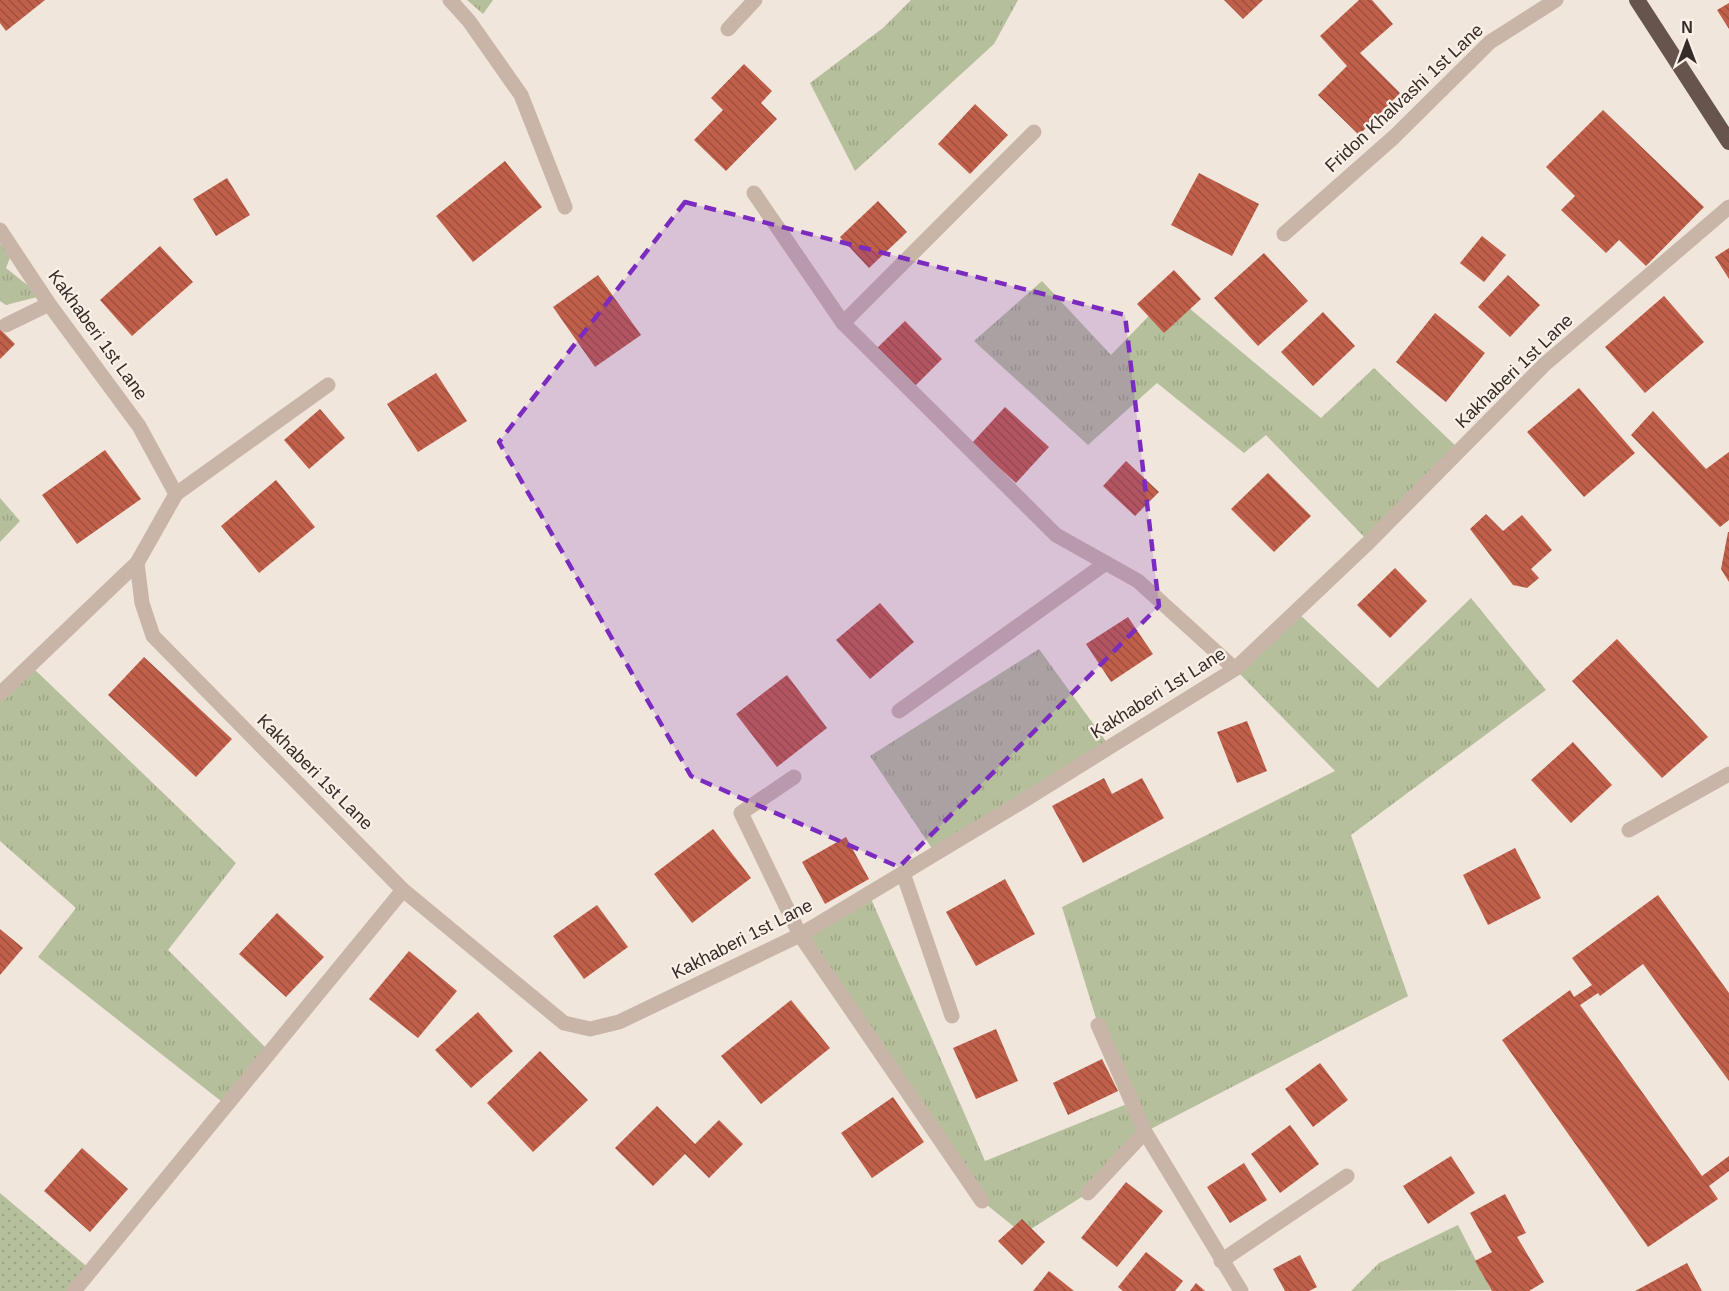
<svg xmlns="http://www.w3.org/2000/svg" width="1729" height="1291" viewBox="0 0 1729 1291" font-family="Arial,sans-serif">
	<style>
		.grass { fill: url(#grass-tufts) }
		.garden { fill: url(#garden-dots) }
		.building { fill: url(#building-back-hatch) }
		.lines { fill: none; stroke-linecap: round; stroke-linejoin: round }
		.service { stroke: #c9b5a8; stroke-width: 15 }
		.minor { stroke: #c9b5a8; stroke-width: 15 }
		.trunk { stroke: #66544d; stroke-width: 16 }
		.marked { fill: #7b2cbf; fill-opacity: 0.2; stroke: #7b2cbf; stroke-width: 4.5; stroke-dasharray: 12 8; stroke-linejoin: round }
		.labels { text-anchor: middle; stroke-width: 4.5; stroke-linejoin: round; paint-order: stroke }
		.street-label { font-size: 18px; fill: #362c28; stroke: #f9f0e8 }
	</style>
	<defs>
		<pattern id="grass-tufts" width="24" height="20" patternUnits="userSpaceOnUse" patternTransform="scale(1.5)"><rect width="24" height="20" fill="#b6bf9c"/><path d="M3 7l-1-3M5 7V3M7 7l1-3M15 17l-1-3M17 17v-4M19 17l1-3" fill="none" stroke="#9da486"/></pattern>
		<pattern id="garden-dots" width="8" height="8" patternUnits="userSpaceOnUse" patternTransform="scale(1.5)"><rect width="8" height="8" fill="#b6bf9c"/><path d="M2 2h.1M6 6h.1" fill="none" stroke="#9da486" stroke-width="1.8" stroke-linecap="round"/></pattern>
		<pattern id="building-back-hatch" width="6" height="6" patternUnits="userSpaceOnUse" patternTransform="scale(1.5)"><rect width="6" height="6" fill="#c1604a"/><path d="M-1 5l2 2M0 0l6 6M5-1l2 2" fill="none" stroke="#9e4f3e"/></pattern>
	</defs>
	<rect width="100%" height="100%" fill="#f1e6dc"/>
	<!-- grass -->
	<path class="grass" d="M 467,0 L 493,0 L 483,14 Z
		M 911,0 L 1018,0 L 994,44 L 855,171 L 810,83 L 883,28 Z
		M 0,244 L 11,255 L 6,268 L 41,296 L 6,305 L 0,301 Z
		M 1042,281 L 1111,355 L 1171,293 L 1321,418 L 1374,368 L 1460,450 L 1369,542 L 1266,435 L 1244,453 L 1157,383 L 1088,445 L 974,341 Z
		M 0,498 L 20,521 L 0,542 Z
		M 1471,598 L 1546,690 L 1351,835 L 1408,996 L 1145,1132 L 1088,1193 L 1023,1234 L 982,1201 L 800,935 L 869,894 L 985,1161 L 1132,1102 L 1098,1025 L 1062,907 L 1335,771 L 1235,669 L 1296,611 L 1378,688 Z
		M 1039,649 L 1110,747 L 935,853 L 870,756 Z
		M 30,665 L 236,863 L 168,950 L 270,1052 L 226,1105 L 38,957 L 76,908 L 0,841 L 0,694 Z
		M 1458,1225 L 1491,1290 L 1351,1291 L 1379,1263 Z"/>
	<!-- garden -->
	<path class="garden" d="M 0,1193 L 91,1270 L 74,1291 L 0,1291 Z"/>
	<!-- building -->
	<path class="building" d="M 0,0 L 45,0 L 6,31 L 0,23 Z
		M 1224,0 L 1263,0 L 1243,19 Z
		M 1359,0 L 1372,0 L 1393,24 L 1360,53 L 1400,93 L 1359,135 L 1318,95 L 1347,66 L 1320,36 Z
		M 1729,3 L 1729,29 L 1717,10 Z
		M 744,64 L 772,91 L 761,103 L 777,119 L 726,171 L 694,140 L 723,110 L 711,98 Z
		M 975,104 L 1008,135 L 970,174 L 938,144 Z
		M 1603,110 L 1704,207 L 1646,266 L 1619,240 L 1606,253 L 1561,210 L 1575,196 L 1546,167 Z
		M 505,161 L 542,207 L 473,262 L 436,216 Z
		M 1199,173 L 1259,204 L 1232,256 L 1171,225 Z
		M 227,178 L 250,215 L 216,236 L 193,199 Z
		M 878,201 L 907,232 L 869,268 L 840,237 Z
		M 1482,236 L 1506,255 L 1484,282 L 1460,263 Z
		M 160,246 L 193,282 L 132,336 L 100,300 Z
		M 1729,248 L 1729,279 L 1715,257 Z
		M 1264,253 L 1308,301 L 1258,346 L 1214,298 Z
		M 1174,270 L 1201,299 L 1164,333 L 1137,304 Z
		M 598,275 L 641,335 L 595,367 L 553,307 Z
		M 1508,275 L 1540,305 L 1510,337 L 1478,307 Z
		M 1664,296 L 1704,342 L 1645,393 L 1605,347 Z
		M 1323,312 L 1355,346 L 1313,386 L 1281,352 Z
		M 1435,313 L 1485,353 L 1446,402 L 1396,362 Z
		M 905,321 L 942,359 L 913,388 L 876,349 Z
		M 0,329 L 15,344 L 0,359 Z
		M 436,373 L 467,421 L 418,452 L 387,404 Z
		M 1579,388 L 1635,453 L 1584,497 L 1527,432 Z
		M 1005,407 L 1049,447 L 1016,483 L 972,443 Z
		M 320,409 L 345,438 L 309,469 L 284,440 Z
		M 1653,411 L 1706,469 L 1729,452 L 1729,520 L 1720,527 L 1631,435 Z
		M 105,450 L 141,499 L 77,544 L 42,495 Z
		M 1126,461 L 1159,492 L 1135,516 L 1103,486 Z
		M 1268,473 L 1311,516 L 1274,552 L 1231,509 Z
		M 276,480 L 315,527 L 259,573 L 221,526 Z
		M 1486,514 L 1503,531 L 1522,515 L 1552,550 L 1531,569 L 1539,578 L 1527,588 L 1513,585 L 1470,529 Z
		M 1728,532 L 1729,532 L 1729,582 L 1721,569 Z
		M 1395,568 L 1427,601 L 1390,638 L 1357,605 Z
		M 880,603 L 914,642 L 870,679 L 836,640 Z
		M 1128,617 L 1153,654 L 1111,682 L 1086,644 Z
		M 1617,639 L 1708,737 L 1662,778 L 1572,681 Z
		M 144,657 L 232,739 L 196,777 L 108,695 Z
		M 787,675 L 827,728 L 777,767 L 736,714 Z
		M 1247,721 L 1267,771 L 1237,783 L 1217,732 Z
		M 1573,742 L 1612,785 L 1571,823 L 1531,780 Z
		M 1104,778 L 1112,794 L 1142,778 L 1164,818 L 1083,863 L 1052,806 Z
		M 713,829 L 751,878 L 692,923 L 654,874 Z
		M 846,837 L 869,879 L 825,904 L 802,862 Z
		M 1515,848 L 1541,898 L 1488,925 L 1463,875 Z
		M 1005,879 L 1035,934 L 976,966 L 946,912 Z
		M 1658,895 L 1729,993 L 1729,1081 L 1643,964 L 1600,996 L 1598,993 L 1580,1005 L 1702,1176 L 1729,1156 L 1729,1171 L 1709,1186 L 1718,1199 L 1648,1247 L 1502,1040 L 1570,990 L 1574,997 L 1592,985 L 1572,958 Z
		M 597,905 L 628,947 L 584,979 L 553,936 Z
		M 277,913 L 324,957 L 286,997 L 239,954 Z
		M 0,929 L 23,948 L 0,975 Z
		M 409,951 L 457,991 L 418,1038 L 369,999 Z
		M 791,1000 L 830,1048 L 761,1104 L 721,1056 Z
		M 478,1012 L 513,1051 L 471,1088 L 435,1050 Z
		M 996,1029 L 1018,1081 L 976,1099 L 953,1048 Z
		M 540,1051 L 588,1100 L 533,1152 L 487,1103 Z
		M 1102,1059 L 1118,1091 L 1068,1115 L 1053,1083 Z
		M 1320,1063 L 1348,1100 L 1313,1127 L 1285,1089 Z
		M 893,1097 L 924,1142 L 872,1178 L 841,1133 Z
		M 657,1106 L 695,1144 L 719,1120 L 743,1144 L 709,1178 L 685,1154 L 653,1186 L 615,1148 Z
		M 1290,1125 L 1319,1164 L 1280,1193 L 1251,1154 Z
		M 82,1148 L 128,1189 L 90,1232 L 44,1191 Z
		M 1451,1156 L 1475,1193 L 1428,1224 L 1403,1186 Z
		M 1244,1163 L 1267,1200 L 1230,1223 L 1207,1187 Z
		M 1126,1182 L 1163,1211 L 1117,1267 L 1081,1238 Z
		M 1505,1194 L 1526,1233 L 1517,1237 L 1544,1282 L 1529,1291 L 1492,1291 L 1475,1261 L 1492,1252 L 1470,1213 Z
		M 1022,1219 L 1045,1242 L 1022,1265 L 998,1241 Z
		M 1146,1252 L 1183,1281 L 1175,1291 L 1123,1291 L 1118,1287 Z
		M 1300,1255 L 1317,1287 L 1309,1291 L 1285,1291 L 1273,1269 Z
		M 1687,1263 L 1702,1291 L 1635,1291 Z
		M 1049,1271 L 1074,1291 L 1033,1291 Z
		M 1196,1283 L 1205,1291 L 1190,1291 Z"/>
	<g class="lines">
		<!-- service -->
		<path class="service" d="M 843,323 L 1034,132
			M 6,325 L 49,304
			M 176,494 L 328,385
			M 899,711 L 1106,563
			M 794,777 L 741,813 L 800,935
			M 903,873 L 952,1016
			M 1088,1193 L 1145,1132 L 1098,1025
			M 1221,1261 L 1347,1176"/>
		<!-- minor -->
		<path class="minor" d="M 450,0 L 469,21 L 521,95 L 565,207
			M 728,29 L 755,0
			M 754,193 L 843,323 L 1056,535 L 1138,581 L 1235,669
			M 0,230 L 49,304 L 139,426 L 176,494 L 137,563 L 142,603 L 153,636 L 403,890 L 564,1023 L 590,1029 L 619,1022 L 800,935 L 1023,801 L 1235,669 L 1369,542 L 1545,364 L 1729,207
			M 1284,234 L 1394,137 L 1490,42 L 1556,0
			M 0,694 L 137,563
			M 1629,830 L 1729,774
			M 800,935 L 982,1201
			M 1145,1132 L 1241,1291
			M 74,1291 L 403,890"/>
		<!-- trunk -->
		<path class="trunk" d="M 1637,0 L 1729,142"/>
	</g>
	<!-- marked area -->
	<path class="marked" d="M 685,202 L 1125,315 L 1159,606 L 899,867 L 691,776 L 499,442 Z"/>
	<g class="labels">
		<!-- street labels -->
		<g class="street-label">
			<text transform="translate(1404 98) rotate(-43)" y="6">Fridon Khalvashi 1st Lane</text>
			<text transform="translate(98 335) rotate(54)" y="6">Kakhaberi 1st Lane</text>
			<text transform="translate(1514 371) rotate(-44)" y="6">Kakhaberi 1st Lane</text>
			<text transform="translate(1158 693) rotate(-32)" y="6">Kakhaberi 1st Lane</text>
			<text transform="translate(315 772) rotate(45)" y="6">Kakhaberi 1st Lane</text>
			<text transform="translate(742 939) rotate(-27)" y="6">Kakhaberi 1st Lane</text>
		</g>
	</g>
	<!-- north arrow -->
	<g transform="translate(1687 42)" stroke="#f9f0e8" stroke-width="4.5" paint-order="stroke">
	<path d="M0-4.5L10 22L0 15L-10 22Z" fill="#362c28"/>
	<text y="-9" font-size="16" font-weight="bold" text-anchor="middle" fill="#362c28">N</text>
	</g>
</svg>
